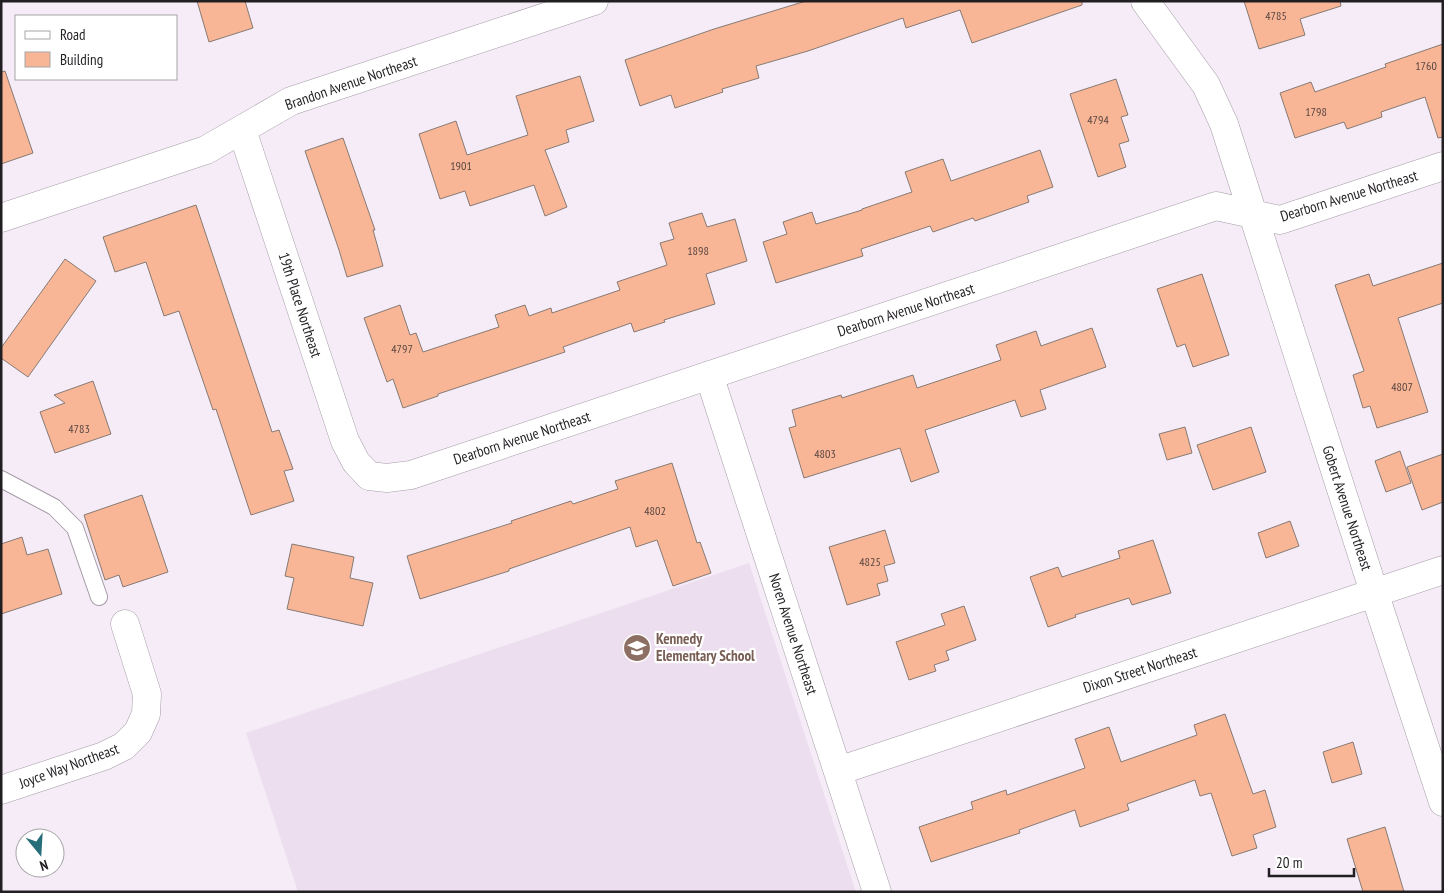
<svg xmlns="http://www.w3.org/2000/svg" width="1444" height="893" viewBox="0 0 1444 893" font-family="'PT Sans Narrow',sans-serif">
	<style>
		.built { fill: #eddeef }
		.building { fill: #f8b696; stroke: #877a74 }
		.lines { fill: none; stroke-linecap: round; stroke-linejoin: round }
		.service-casing { stroke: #a59ca7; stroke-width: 18 }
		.minor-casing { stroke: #a59ca7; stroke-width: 29 }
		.service { stroke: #fff; stroke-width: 16 }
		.minor { stroke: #fff; stroke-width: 28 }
		.labels { text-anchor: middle; stroke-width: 4.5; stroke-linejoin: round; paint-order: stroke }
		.number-label { font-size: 12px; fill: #584540 }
		.street-label { font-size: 15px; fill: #221f23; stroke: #fff }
		.education-label { font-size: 15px; font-weight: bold; fill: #785e54; stroke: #fff; text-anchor: start }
	</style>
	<rect width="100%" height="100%" fill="#f5ecf7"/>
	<!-- built -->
	<path class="built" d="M 749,563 L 856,892 L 298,892 L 246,733 Z"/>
	<!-- building -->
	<path class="building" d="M 197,1 L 245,1 L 253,28 L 209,42 Z
		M 806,1 L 1082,1 L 1082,5 L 972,43 L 960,10 L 906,28 L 903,18 L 808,51 L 756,66 L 759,78 L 722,89 L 723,92 L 675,108 L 671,95 L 640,106 L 625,60 L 714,29 Z
		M 1244,1 L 1340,1 L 1341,6 L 1300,19 L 1305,35 L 1259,49 Z
		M 1443,44 L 1443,137 L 1438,138 L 1425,97 L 1381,112 L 1382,117 L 1347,129 L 1344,122 L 1295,138 L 1280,93 L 1311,82 L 1315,92 L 1386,67 L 1385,64 Z
		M 5,71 L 33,153 L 1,164 L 1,72 Z
		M 580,76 L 594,121 L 566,130 L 569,142 L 545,150 L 567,207 L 545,216 L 534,185 L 470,206 L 465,191 L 440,199 L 419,134 L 456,121 L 467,155 L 528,135 L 516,96 Z
		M 1116,79 L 1128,115 L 1121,117 L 1129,141 L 1119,144 L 1126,167 L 1098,177 L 1070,94 Z
		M 343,138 L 375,230 L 373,230 L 383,266 L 347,277 L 339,250 L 305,151 Z
		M 1040,150 L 1053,187 L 1027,196 L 1029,202 L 975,221 L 973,218 L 933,232 L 930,226 L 861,249 L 863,256 L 776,283 L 763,242 L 787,234 L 783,222 L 812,212 L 816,224 L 862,210 L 862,209 L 912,192 L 905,172 L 943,159 L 951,181 Z
		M 196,205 L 272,432 L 279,430 L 293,469 L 284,471 L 294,501 L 251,515 L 216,409 L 213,410 L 179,311 L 164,316 L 146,262 L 115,272 L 103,237 Z
		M 702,213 L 707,227 L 735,219 L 747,261 L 706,274 L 715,304 L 664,320 L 665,322 L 634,332 L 631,323 L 563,347 L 565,352 L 438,394 L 438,396 L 403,408 L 393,379 L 387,382 L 364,318 L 400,305 L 410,335 L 416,333 L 423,352 L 499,327 L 495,315 L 525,305 L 529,316 L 551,308 L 552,313 L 620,290 L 617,282 L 667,265 L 660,243 L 674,239 L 669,223 Z
		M 65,259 L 96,281 L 28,377 L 1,358 L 1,348 Z
		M 1443,263 L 1443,303 L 1398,318 L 1428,412 L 1377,428 L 1370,406 L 1363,408 L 1353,375 L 1364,371 L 1335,285 L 1369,274 L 1373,286 Z
		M 1202,274 L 1229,355 L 1193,367 L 1185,344 L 1177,347 L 1157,289 Z
		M 1092,328 L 1106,367 L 1040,390 L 1046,409 L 1021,417 L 1015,400 L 925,430 L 939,472 L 911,482 L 900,448 L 804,478 L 789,428 L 796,426 L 792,410 L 841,395 L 842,398 L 913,375 L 917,388 L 1001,360 L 996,345 L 1036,331 L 1041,346 Z
		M 93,381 L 111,434 L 55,453 L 40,412 L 65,403 L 54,395 Z
		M 1185,427 L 1192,453 L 1167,460 L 1159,434 Z
		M 1251,427 L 1266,472 L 1213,490 L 1197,445 Z
		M 1400,451 L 1411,483 L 1386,492 L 1375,461 Z
		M 1443,454 L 1443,502 L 1422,510 L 1407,467 Z
		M 672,463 L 697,543 L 700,542 L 711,573 L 673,586 L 657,540 L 636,547 L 630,527 L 509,569 L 509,571 L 420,599 L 407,556 L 512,523 L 511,521 L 571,501 L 573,504 L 618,489 L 615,481 Z
		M 142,495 L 168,572 L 123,587 L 119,575 L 105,580 L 84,515 Z
		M 1290,521 L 1299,546 L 1266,558 L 1258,533 Z
		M 885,530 L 895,563 L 884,566 L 888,581 L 877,584 L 880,595 L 847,605 L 829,547 Z
		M 22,537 L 27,555 L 48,549 L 62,594 L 1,614 L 1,544 Z
		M 1153,540 L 1171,593 L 1132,605 L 1129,598 L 1075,615 L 1076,617 L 1048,627 L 1030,577 L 1058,567 L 1062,577 L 1120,558 L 1118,551 Z
		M 292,544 L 354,557 L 350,578 L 373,583 L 363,626 L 287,609 L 294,578 L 285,576 Z
		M 964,606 L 976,640 L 946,651 L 949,660 L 934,665 L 936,671 L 909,680 L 896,642 L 945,625 L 941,614 Z
		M 1225,714 L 1253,794 L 1265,790 L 1276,827 L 1253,835 L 1257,848 L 1232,856 L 1211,793 L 1200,796 L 1195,780 L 1127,804 L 1129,810 L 1080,827 L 1075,810 L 1019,830 L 1020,833 L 931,862 L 919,827 L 973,809 L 971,802 L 1006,790 L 1007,795 L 1085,768 L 1075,739 L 1109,727 L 1121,762 L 1197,735 L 1194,725 Z
		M 1353,742 L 1362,774 L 1332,783 L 1323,752 Z
		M 1385,827 L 1404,892 L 1363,892 L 1347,839 Z"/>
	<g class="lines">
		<!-- service casing -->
		<g class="service-casing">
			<path id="service" d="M 1,479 L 54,507 L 75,528 L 99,597"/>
		</g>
		<!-- minor casing -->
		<g class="minor-casing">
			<path id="minor" d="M 1145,1 L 1206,85 L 1224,124 L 1374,592 L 1443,802
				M 242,130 L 345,441 L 356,462 L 369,476 L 387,478 L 411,475 L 1216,206 L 1280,220 L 1443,166
				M 1,218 L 206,150 L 291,101 L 594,1
				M 709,375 L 877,892
				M 838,771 L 1443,570
				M 1,790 L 104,756 L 124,746 L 138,732 L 146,714 L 147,694 L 125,624"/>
		</g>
		<!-- service -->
		<use href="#service" class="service"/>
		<!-- minor -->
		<use href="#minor" class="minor"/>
	</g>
	<!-- icons -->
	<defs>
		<g id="school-disc" transform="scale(1.4375)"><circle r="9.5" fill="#8d6e63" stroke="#fff"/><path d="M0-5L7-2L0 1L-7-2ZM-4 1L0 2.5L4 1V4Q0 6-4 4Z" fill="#fff"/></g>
	</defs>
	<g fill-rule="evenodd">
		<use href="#school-disc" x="637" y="648"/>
	</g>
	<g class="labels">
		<!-- number labels -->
		<g class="number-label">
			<text x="1276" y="20">4785</text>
			<text x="1426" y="70">1760</text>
			<text x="1316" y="116">1798</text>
			<text x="1098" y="124">4794</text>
			<text x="461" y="170">1901</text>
			<text x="698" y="255">1898</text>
			<text x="402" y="353">4797</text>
			<text x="1402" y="391">4807</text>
			<text x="79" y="433">4783</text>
			<text x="825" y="458">4803</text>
			<text x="655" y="515">4802</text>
			<text x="870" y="566">4825</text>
		</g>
		<!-- street labels -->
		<g class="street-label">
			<text transform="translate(351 83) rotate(-19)" y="5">Brandon Avenue Northeast</text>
			<text transform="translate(1349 196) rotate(-17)" y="5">Dearborn Avenue Northeast</text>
			<text transform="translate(300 305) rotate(72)" y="5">19th Place Northeast</text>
			<text transform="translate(906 310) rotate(-18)" y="5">Dearborn Avenue Northeast</text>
			<text transform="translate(522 438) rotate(-18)" y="5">Dearborn Avenue Northeast</text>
			<text transform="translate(1347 508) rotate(72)" y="5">Gobert Avenue Northeast</text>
			<text transform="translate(793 634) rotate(72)" y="5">Noren Avenue Northeast</text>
			<text transform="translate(1140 670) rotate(-18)" y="5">Dixon Street Northeast</text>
			<text transform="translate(69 766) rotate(-20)" y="5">Joyce Way Northeast</text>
		</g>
		<!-- education labels -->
		<g class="education-label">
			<text x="656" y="644">Kennedy<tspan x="656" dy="17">Elementary School</tspan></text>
		</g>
	</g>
	<!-- border -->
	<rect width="1444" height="893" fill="none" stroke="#221f23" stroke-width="5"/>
	<!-- legend -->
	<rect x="15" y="15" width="162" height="65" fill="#ffffff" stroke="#a7a5a7"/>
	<rect x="25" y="31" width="25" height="8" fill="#ffffff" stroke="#a7a5a7"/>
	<text x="60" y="40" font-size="15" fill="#221f23">Road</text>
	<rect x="25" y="52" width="25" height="15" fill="#f8b696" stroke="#a7a5a7"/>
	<text x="60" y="65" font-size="15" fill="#221f23">Building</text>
	<!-- north arrow -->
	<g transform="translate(40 853) rotate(162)"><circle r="24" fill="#ffffff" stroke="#a7a5a7"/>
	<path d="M0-4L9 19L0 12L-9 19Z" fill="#256e79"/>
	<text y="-8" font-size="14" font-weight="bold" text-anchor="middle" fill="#221f23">N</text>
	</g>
	<!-- scale -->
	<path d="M1269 868v8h85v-8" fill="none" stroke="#221f23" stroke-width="2.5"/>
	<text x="1276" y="868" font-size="15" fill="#221f23" stroke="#ffffff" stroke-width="4" paint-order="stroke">20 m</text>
</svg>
